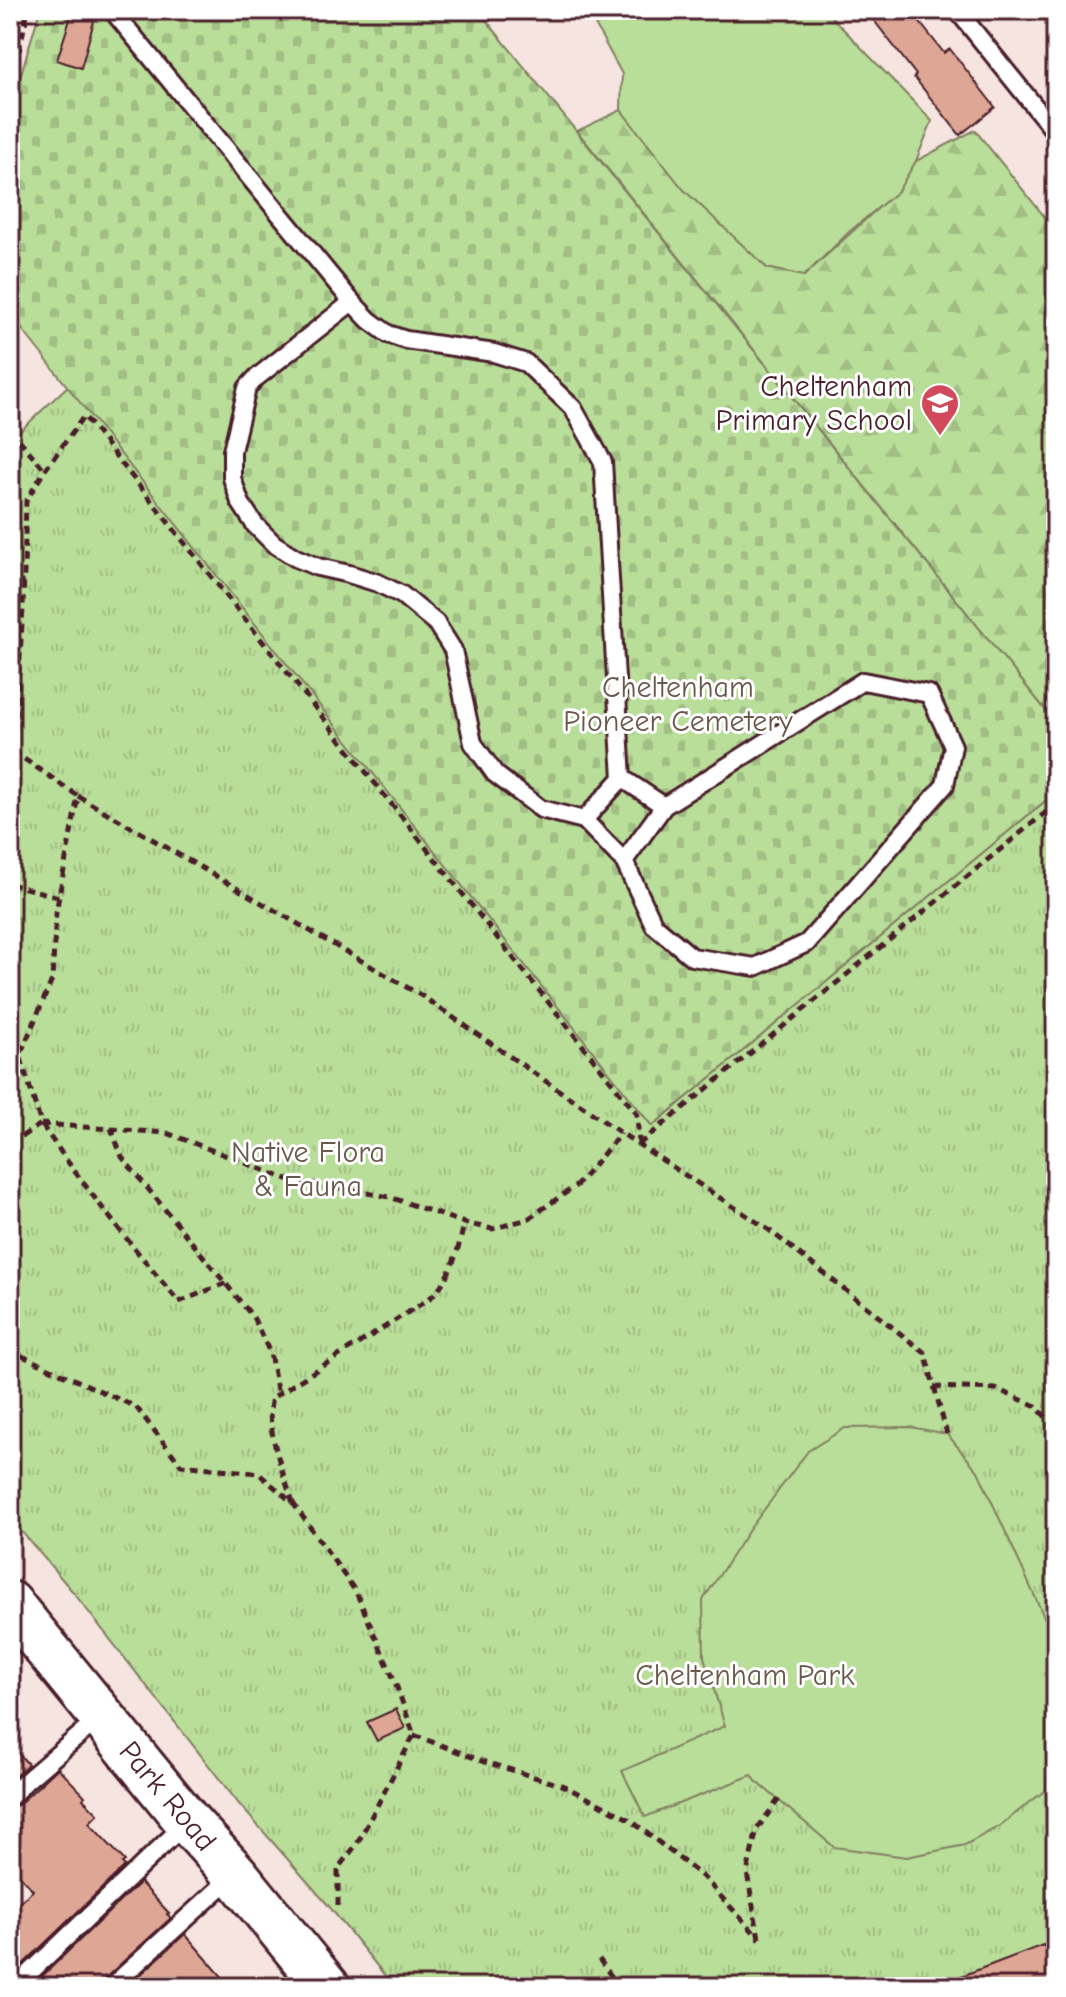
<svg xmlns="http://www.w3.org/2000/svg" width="1066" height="1997" viewBox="0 0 1066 1997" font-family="'Comic Neue',sans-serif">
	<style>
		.grass { fill: url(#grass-tufts); stroke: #827e62; stroke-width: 2 }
		.forest { fill: url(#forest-firs); stroke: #827e62; stroke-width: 2 }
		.cemetery { fill: url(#cemetery-stones); stroke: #827e62; stroke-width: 2 }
		.garden { fill: #b9de99; stroke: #827e62; stroke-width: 2 }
		.building { fill: #dda695; stroke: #4a1f2b; stroke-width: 2 }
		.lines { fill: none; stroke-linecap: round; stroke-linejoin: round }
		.lane-casing { stroke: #4a1f2b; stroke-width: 22 }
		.secondary-casing { stroke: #4a1f2b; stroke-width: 50 }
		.path { stroke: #4a1f2b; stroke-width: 5; stroke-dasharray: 8 6; stroke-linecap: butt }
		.lane { stroke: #fff; stroke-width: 16 }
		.secondary { stroke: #fff; stroke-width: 44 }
		.labels { text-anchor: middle; stroke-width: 6; stroke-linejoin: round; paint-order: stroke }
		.poi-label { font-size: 30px; fill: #4a1f2b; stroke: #fff; text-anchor: end }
		.park-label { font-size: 30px; fill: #6b584c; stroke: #fff }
		.street-label { font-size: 30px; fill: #4a1f2b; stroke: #fff }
	</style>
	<defs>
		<pattern id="grass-tufts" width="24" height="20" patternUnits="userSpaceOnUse" patternTransform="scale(2)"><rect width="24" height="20" fill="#b9de99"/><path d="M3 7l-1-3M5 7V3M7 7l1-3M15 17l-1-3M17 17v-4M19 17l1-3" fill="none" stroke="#a1be84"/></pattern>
		<pattern id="forest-firs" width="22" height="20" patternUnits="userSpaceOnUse" patternTransform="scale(2)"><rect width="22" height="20" fill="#b9de99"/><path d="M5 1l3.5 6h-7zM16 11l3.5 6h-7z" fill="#a1be84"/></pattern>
		<pattern id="cemetery-stones" width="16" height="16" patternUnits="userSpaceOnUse" patternTransform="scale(2)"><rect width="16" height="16" fill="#b9de99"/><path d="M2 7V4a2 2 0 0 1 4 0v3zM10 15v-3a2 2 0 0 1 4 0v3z" fill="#a1be84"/></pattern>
	</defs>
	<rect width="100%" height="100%" fill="#f5e4df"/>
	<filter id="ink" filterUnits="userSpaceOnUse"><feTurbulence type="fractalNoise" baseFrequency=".0125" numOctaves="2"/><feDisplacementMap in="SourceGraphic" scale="16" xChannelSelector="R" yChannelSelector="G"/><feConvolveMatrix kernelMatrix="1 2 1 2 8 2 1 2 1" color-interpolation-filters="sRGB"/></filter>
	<g filter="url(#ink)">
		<!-- grass -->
		<path class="grass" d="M 72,382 L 652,1126 L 1056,792 L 1056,1987 L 394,1987 L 328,1905 L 239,1804 L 73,1592 L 10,1518 L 10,436 L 16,435 Z"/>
		<!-- forest -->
		<path class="forest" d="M 621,110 L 685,190 L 767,268 L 804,276 L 878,208 L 916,161 L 975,130 L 1056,231 L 1056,723 L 577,131 Z"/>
		<!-- cemetery -->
		<path class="cemetery" d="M 40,10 L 478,10 L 1056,723 L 1056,792 L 652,1126 L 10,314 L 10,111 Z"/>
		<!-- garden -->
		<path class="garden" d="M 587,10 L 825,10 L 932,121 L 916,161 L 898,191 L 849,232 L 804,276 L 767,268 L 683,189 L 621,110 L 622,74 Z
			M 910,1427 L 947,1434 L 978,1471 L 1050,1630 L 1056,1649 L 1056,1782 L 998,1827 L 965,1845 L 907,1857 L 834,1847 L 756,1781 L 752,1775 L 645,1817 L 622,1771 L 725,1726 L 704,1657 L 703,1600 L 749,1530 L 808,1451 L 845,1428 Z"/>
		<!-- building -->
		<path class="building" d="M 73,10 L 97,10 L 81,68 L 57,60 Z
			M 866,10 L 910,10 L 944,53 L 950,49 L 995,107 L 960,135 L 914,77 L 916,75 Z
			M 396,1709 L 405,1728 L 377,1741 L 367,1722 Z
			M 10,1744 L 28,1764 L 10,1781 Z
			M 58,1768 L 85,1796 L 83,1799 L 98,1814 L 89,1823 L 125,1861 L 122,1863 L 125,1866 L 15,1972 L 10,1967 L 10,1911 L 33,1890 L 10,1865 L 10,1808 L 18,1805 Z
			M 140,1882 L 169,1913 L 167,1914 L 171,1918 L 104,1979 L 100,1987 L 31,1987 Z
			M 185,1934 L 231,1987 L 127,1987 Z
			M 1043,1945 L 1056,1961 L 1056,1987 L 938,1987 L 938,1985 Z"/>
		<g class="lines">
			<!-- lane casing -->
			<g class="lane-casing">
				<path id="lane" d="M 112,10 L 352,302 L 369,320 L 388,334 L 406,340 L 494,353 L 526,363 L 573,408 L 603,462 L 622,778 L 664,806 L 863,681 L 929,694 L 953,746 L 945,785 L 807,943 L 755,967 L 692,957 L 654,925 L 624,861 L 584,820 L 541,809 L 495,774 L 473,743 L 453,650 L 436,623 L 402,595 L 378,583 L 349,574 L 318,567 L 296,558 L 274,544 L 255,525 L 240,502 L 232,478 L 232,451 L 247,388 L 256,378 L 352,302
					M 957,10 L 1056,133
					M 584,820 L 622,778
					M 624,861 L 664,806
					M 10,1797 L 26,1781 L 102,1716
					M 15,1987 L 187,1822
					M 111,1987 L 234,1875"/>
			</g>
			<!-- secondary casing -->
			<g class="secondary-casing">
				<path id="secondary" d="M 10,1604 L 188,1822 L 235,1874 L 327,1987"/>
			</g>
			<!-- path -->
			<path class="path" d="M 10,92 L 28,10
				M 10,429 L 45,470
				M 10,591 L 24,581
				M 78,796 L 422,996 L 621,1133 L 769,1230 L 925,1353 L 947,1434
				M 10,884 L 59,897
				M 41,1124 L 167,1133 L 287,1179 L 390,1197 L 464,1223 L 492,1229 L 528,1219 L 577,1185 L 621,1133
				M 42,1125 C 84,1187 131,1245 179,1302 L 226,1283
				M 111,1128 L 122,1157 L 253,1317 L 270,1353 L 278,1394
				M 10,1144 L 41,1124 L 20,1055 L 52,980 L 56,912 L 78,796 L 14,752 L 23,608 L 26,501 L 45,470 L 84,416 L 637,1114 L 639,1144
				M 639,1144 L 1056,804
				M 10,1347 L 20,1355 L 136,1407 L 181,1465 L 258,1473 L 293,1503 L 356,1592 L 395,1682 L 414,1735 L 357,1844 L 338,1868 L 338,1908
				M 934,1387 L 996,1389 L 1036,1406 L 1050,1422 L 1056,1472
				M 293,1503 C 284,1476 264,1424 272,1398 L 429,1299 C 450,1280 459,1250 464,1223
				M 414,1735 L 485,1762 L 564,1786 L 629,1819 L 703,1877 L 760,1939
				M 759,1938 L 747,1873 L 757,1829 L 779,1799
				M 599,1959 L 619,1987"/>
			<!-- lane -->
			<use href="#lane" class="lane"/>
			<!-- secondary -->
			<use href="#secondary" class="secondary"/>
		</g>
	</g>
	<!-- icons -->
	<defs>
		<g id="school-pin" transform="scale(2)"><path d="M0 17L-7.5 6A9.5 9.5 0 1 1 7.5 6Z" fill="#d1495b" stroke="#fff"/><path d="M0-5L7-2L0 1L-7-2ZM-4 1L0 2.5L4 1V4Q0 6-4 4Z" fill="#fff"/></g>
	</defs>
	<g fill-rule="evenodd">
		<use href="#school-pin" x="940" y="403"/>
	</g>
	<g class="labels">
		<!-- poi labels -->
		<g class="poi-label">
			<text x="912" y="396">Cheltenham<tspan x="912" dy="34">Primary School</tspan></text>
		</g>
		<!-- park labels -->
		<g class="park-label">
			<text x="678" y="697">Cheltenham<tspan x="678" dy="34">Pioneer Cemetery</tspan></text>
			<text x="308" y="1162">Native Flora<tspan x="308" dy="34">&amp; Fauna</tspan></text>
			<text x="745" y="1685">Cheltenham Park</text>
		</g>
		<!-- street labels -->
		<g class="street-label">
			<text transform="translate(168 1796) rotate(50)" y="10">Park Road</text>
		</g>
	</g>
	<!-- margin -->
	<rect width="1066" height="1997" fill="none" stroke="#fff" stroke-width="40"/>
	<rect x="20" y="20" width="1026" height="1957" fill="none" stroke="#4a1f2b" stroke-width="3" filter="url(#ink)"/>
</svg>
